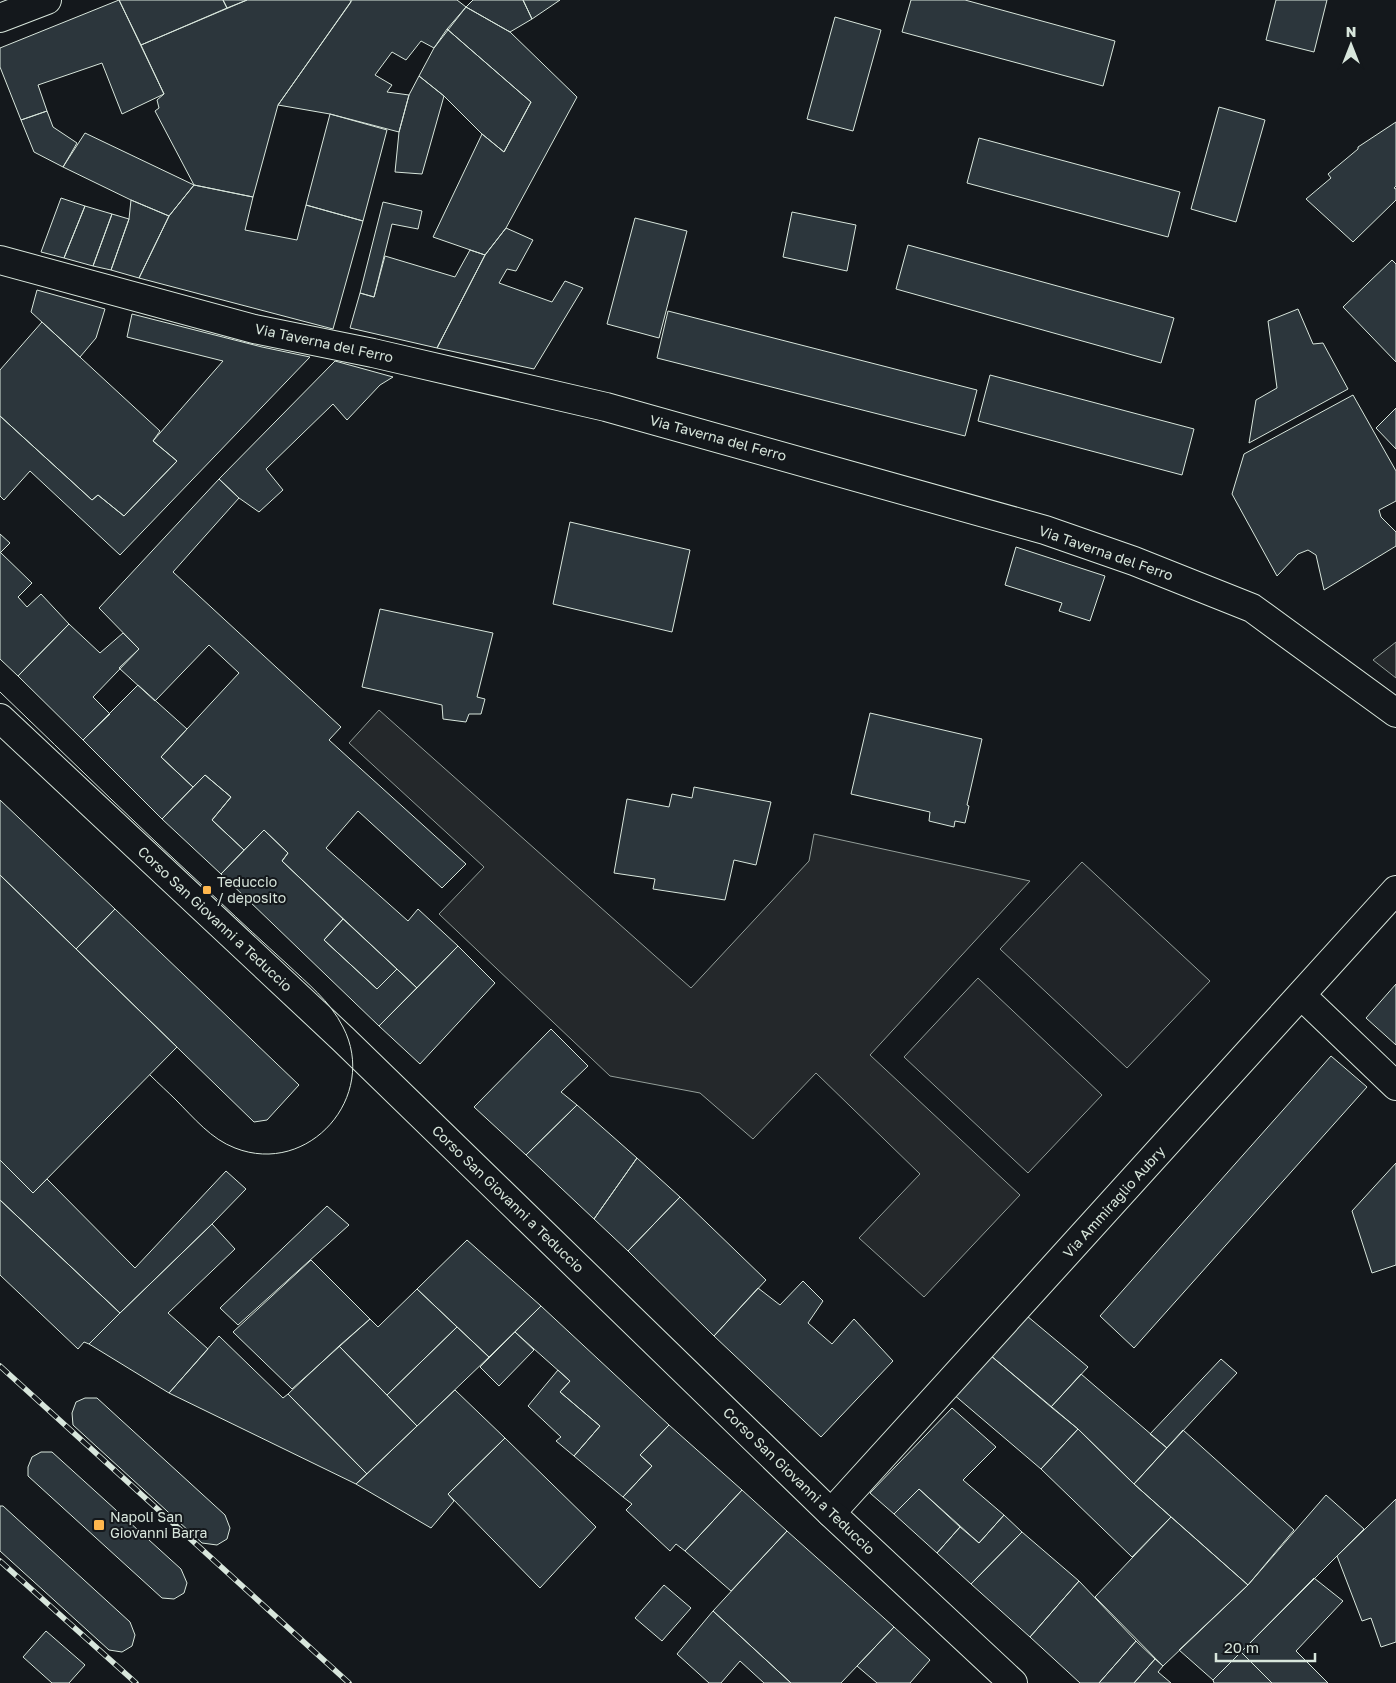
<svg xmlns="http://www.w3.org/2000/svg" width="1396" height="1683" viewBox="0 0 1396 1683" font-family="'Golos Text',sans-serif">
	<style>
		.park { fill: #202428; stroke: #939e99 }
		.parking { fill: #24282b; stroke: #939e99 }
		.building { fill: #2c363c; stroke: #d8e6dc }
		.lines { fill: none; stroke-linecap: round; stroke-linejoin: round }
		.minor-casing { stroke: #d8e6dc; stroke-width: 30 }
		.major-casing { stroke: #d8e6dc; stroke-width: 30 }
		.minor { stroke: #14181c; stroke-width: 28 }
		.major { stroke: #14181c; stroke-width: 28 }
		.tram { stroke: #d8e6dc; stroke-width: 1 }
		.rail-casing { stroke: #d8e6dc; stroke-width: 5.5 }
		.rail { stroke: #14181c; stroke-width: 4; stroke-dasharray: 11; stroke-linecap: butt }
		.poi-dot { fill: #ffb74d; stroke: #14181c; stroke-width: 2 }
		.labels { text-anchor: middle; stroke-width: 4; stroke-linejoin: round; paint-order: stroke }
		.street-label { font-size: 14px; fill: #d8e6dc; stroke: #14181c }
		.poi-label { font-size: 14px; fill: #d8e6dc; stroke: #14181c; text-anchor: start }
	</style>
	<rect width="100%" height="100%" fill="#14181c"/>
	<!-- park -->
	<path class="park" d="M 1082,862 L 1210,981 L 1127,1068 L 1000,949 Z
		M 978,978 L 1102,1095 L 1028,1173 L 904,1057 Z"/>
	<!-- parking -->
	<path class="parking" d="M 1396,642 L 1396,678 L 1373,660 Z
		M 379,710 L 691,988 L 809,861 L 814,834 L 1030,881 L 870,1055 L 1020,1195 L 924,1297 L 859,1238 L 920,1174 L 816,1073 L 753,1139 L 700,1093 L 610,1076 L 439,914 L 484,867 L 349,743 Z"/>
	<!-- building -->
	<path class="building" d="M 119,0 L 164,94 L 122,114 L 102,63 L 38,85 L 47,111 L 21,120 L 0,67 L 0,48 Z
		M 119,0 L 223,0 L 227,8 L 141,45 Z
		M 223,0 L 247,0 L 227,8 Z
		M 247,0 L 350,0 L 351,2 L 278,105 L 253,197 L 194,185 L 155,111 L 159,108 L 157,100 L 164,94 L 141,45 Z
		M 352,0 L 457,0 L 466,7 L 434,48 L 421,41 L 406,60 L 392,52 L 375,75 L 392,85 L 387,92 L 409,95 L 399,132 L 330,114 L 278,105 Z
		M 473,0 L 523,0 L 532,19 L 510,32 L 466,7 Z
		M 523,0 L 560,0 L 532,19 Z
		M 911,0 L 965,0 L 1115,41 L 1103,86 L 902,32 Z
		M 1276,0 L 1327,0 L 1314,52 L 1266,40 Z
		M 466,7 L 510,32 L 577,97 L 506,228 L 485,255 L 433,237 L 482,134 L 504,152 L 531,102 L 447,29 Z
		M 835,17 L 881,30 L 853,131 L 807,119 Z
		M 447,29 L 531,102 L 504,152 L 482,134 L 444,96 L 419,76 L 434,48 Z
		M 419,76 L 444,96 L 422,174 L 395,172 L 399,132 L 409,95 Z
		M 1219,107 L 1265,120 L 1236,222 L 1191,209 Z
		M 47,111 L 53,127 L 77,143 L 63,167 L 34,152 L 21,120 Z
		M 330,114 L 387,130 L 363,221 L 306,205 Z
		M 1396,122 L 1396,186 L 1394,188 L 1396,189 L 1396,200 L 1353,242 L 1306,199 L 1331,178 L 1328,174 L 1358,149 L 1358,147 Z
		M 85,133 L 194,185 L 169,216 L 131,200 L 63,167 Z
		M 979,138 L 1180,192 L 1168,237 L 967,183 Z
		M 194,185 L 253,197 L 245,230 L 297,240 L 306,205 L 363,221 L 333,329 L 139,278 L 169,216 Z
		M 61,198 L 85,206 L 64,258 L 41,252 Z
		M 131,200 L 169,216 L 139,278 L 111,270 L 129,219 Z
		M 383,202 L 422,211 L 418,229 L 392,224 L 374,297 L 360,293 Z
		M 85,206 L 112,214 L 93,266 L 64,258 Z
		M 792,212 L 856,225 L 847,271 L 783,257 Z
		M 112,214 L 129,219 L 111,270 L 93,266 Z
		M 635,218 L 687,231 L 659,338 L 607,324 Z
		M 506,228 L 533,240 L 516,271 L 507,269 L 499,283 L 552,302 L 565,281 L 583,288 L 534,369 L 437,348 L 485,255 Z
		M 908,245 L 1174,318 L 1161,363 L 896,289 Z
		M 470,250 L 485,255 L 437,348 L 350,328 L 360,293 L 374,297 L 385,256 L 455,277 Z
		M 1392,260 L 1396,264 L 1396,362 L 1343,307 Z
		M 37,290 L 105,309 L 96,338 L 80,357 L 31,312 Z
		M 1298,309 L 1313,344 L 1323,343 L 1348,389 L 1249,443 L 1256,400 L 1277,388 L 1268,321 Z
		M 668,311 L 977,390 L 965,436 L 657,358 Z
		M 132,314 L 262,347 L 310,357 L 120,555 L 30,471 L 4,500 L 0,496 L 0,416 L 92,500 L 98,495 L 124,516 L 177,461 L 153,441 L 223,361 L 127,337 Z
		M 42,322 L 160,431 L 153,441 L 177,461 L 124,516 L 98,495 L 92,500 L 0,416 L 0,370 Z
		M 335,361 L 393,377 L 380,385 L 347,420 L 333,404 L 266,469 L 283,490 L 259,512 L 239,498 L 219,479 Z
		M 990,375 L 1194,429 L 1182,475 L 978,421 Z
		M 1353,395 L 1396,471 L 1396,501 L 1379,510 L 1381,517 L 1396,532 L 1396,546 L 1324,590 L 1316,555 L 1308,550 L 1298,554 L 1277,576 L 1232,494 L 1244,454 Z
		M 1396,408 L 1396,449 L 1376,428 Z
		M 219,479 L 239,498 L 173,572 L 341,727 L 329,740 L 466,864 L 442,888 L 358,811 L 326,848 L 408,921 L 418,909 L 458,946 L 417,988 L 282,861 L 288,853 L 264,830 L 244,850 L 212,820 L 231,797 L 205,775 L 193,787 L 161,757 L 239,673 L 209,645 L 155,701 L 119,668 L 139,649 L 99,608 Z
		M 570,522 L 690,550 L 672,632 L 553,604 Z
		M 0,534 L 10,543 L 0,553 Z
		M 1016,547 L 1105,576 L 1090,621 L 1059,611 L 1062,603 L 1005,585 Z
		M 0,552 L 32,583 L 18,597 L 27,607 L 41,594 L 69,624 L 18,676 L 0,659 Z
		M 380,609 L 493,633 L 477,697 L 485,699 L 481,714 L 469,714 L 466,722 L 443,719 L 442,705 L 362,687 Z
		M 69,624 L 100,653 L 123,633 L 139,649 L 93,697 L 110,714 L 83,740 L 18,676 Z
		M 138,685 L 187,729 L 161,757 L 193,787 L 162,819 L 83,740 Z
		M 870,713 L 982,739 L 967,805 L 969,806 L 965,823 L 955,821 L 954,827 L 929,821 L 930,812 L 851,794 Z
		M 205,775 L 231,797 L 212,820 L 244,850 L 221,874 L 162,819 Z
		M 694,787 L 771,802 L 756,865 L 734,860 L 725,900 L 653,889 L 655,879 L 614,873 L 627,799 L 669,807 L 672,794 L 692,798 Z
		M 0,800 L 115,909 L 76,949 L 0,875 Z
		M 264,830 L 288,853 L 282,861 L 343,919 L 324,940 L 377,989 L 397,969 L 417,988 L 379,1026 L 221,874 Z
		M 0,875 L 177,1047 L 33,1193 L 0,1160 Z
		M 115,909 L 299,1085 L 267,1120 L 254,1122 L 76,949 Z
		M 343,919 L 397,969 L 377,989 L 324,940 Z
		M 458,946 L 495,983 L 420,1064 L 379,1026 Z
		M 1396,984 L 1396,1045 L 1366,1018 Z
		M 551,1029 L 588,1066 L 561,1092 L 577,1105 L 526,1155 L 474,1107 Z
		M 1331,1056 L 1367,1087 L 1134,1348 L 1100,1316 Z
		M 577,1105 L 637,1158 L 594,1219 L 526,1155 Z
		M 637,1158 L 680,1197 L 628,1251 L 594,1219 Z
		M 0,1160 L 33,1193 L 47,1179 L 135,1268 L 226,1171 L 246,1189 L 212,1224 L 120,1313 L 0,1200 Z
		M 1396,1163 L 1396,1265 L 1372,1273 L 1352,1211 Z
		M 680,1197 L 766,1280 L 714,1336 L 628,1251 Z
		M 0,1200 L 120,1313 L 89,1344 L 84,1342 L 78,1349 L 0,1275 Z
		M 327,1206 L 349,1225 L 238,1325 L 220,1308 Z
		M 212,1224 L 235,1249 L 168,1313 L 208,1349 L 169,1393 L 89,1344 L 120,1313 Z
		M 467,1240 L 541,1306 L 489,1357 L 417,1289 Z
		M 311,1260 L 370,1319 L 292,1389 L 233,1332 Z
		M 803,1281 L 823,1301 L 808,1323 L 832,1344 L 854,1319 L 893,1361 L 821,1437 L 714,1336 L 758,1288 L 780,1305 Z
		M 417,1289 L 457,1327 L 387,1395 L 339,1346 L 370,1319 L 378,1327 Z
		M 541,1306 L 669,1425 L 640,1455 L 652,1466 L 623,1497 L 574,1456 L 600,1426 L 560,1392 L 570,1381 L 515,1332 Z
		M 1027,1316 L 1088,1367 L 1051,1407 L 990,1355 Z
		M 457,1327 L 489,1357 L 417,1426 L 387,1395 Z
		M 515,1332 L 534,1350 L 499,1386 L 480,1367 Z
		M 219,1336 L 283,1398 L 288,1394 L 367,1474 L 356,1484 L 169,1393 Z
		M 339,1346 L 417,1426 L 367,1474 L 288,1394 Z
		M 990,1355 L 1078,1429 L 1041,1469 L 953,1394 Z
		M 1221,1359 L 1237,1373 L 1167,1448 L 1150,1434 Z
		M 558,1370 L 570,1381 L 560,1392 L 600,1426 L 574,1456 L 556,1441 L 561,1437 L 528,1406 Z
		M 1081,1374 L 1167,1448 L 1134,1484 L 1078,1429 L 1051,1407 Z
		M 455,1390 L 505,1438 L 448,1494 L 454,1501 L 431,1528 L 356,1484 Z
		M 85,1398 L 97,1398 L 225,1515 L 230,1528 L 227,1539 L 217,1545 L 202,1543 L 73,1425 L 72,1413 L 76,1402 Z
		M 952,1408 L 996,1447 L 963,1480 L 1004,1515 L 979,1543 L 919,1489 L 894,1514 L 870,1493 Z
		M 669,1425 L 742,1490 L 685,1551 L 676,1544 L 670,1551 L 626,1510 L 632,1504 L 623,1497 L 652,1466 L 640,1455 Z
		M 1078,1429 L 1134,1484 L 1171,1517 L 1132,1557 L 1041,1469 Z
		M 1183,1430 L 1294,1530 L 1248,1585 L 1134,1484 Z
		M 505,1438 L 596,1527 L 540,1588 L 448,1494 Z
		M 41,1452 L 52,1452 L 181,1569 L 187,1583 L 184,1593 L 174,1599 L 162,1598 L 28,1476 L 28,1467 L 32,1457 Z
		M 919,1489 L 960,1527 L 937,1553 L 894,1514 Z
		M 742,1490 L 787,1531 L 731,1591 L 685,1551 Z
		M 1326,1495 L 1364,1529 L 1213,1680 L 1179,1650 L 1248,1585 Z
		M 1396,1499 L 1396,1642 L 1381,1647 L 1371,1618 L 1362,1621 L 1337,1556 Z
		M 0,1506 L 3,1506 L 130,1622 L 135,1635 L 132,1646 L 122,1652 L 109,1650 L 0,1551 Z
		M 1004,1515 L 1022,1532 L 971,1584 L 937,1553 L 960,1527 L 979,1543 Z
		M 1171,1517 L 1248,1585 L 1163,1666 L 1095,1597 Z
		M 787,1531 L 894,1627 L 841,1683 L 791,1683 L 713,1611 Z
		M 1022,1532 L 1079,1581 L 1030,1637 L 971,1584 Z
		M 1314,1578 L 1343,1601 L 1296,1651 L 1328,1683 L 1272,1683 L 1241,1652 Z
		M 1079,1581 L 1136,1641 L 1099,1683 L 1080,1683 L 1030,1637 Z
		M 664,1585 L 691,1608 L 662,1641 L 635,1618 Z
		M 713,1611 L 791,1683 L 764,1683 L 740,1661 L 721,1683 L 709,1683 L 677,1654 Z
		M 894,1627 L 930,1660 L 910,1683 L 877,1683 L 857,1666 Z
		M 46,1631 L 85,1665 L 69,1683 L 52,1683 L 23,1657 Z
		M 1136,1641 L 1155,1659 L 1134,1683 L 1099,1683 Z
		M 1241,1652 L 1272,1683 L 1214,1683 L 1213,1680 Z
		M 1155,1659 L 1163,1666 L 1158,1672 L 1171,1683 L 1134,1683 Z"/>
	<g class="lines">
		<!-- minor casing -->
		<g class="minor-casing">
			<path id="minor" d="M 0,18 L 47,0
				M 0,260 L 254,329 L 373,353 L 606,407 L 1045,530 L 1134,561 L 1252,608 L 1396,713
				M 1301,995 L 1396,1086
				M 831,1513 L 1396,890"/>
		</g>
		<!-- major casing -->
		<g class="major-casing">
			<path id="major" d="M 0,718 L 343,1039 L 831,1513 L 1013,1683"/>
		</g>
		<!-- minor -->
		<use href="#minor" class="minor"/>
		<!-- major -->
		<use href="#major" class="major"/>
		<!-- tram -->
		<path class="tram" d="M 0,692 C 73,762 145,833 219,901 C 241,922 264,943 287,964 C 307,983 330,1001 343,1027 C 379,1096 309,1177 235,1148 C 211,1139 194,1118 176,1100 C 168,1092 159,1084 150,1075"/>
		<!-- rail casing -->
		<g class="rail-casing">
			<path id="rail" d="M 0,1366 L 349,1683
				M 0,1561 L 136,1683"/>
		</g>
		<!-- rail -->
		<use href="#rail" class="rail"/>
	</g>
	<!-- markers -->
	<g class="poi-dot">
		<rect x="202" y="885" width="10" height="10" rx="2.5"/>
		<rect x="93" y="1519" width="12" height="12" rx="2.5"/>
	</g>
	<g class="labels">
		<!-- street labels -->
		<g class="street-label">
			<text transform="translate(324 343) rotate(12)" y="5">Via Taverna del Ferro</text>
			<text transform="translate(718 438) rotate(15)" y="5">Via Taverna del Ferro</text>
			<text transform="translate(1106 553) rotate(19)" y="5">Via Taverna del Ferro</text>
			<text transform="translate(215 919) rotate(43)" y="5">Corso San Giovanni a Teduccio</text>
			<text transform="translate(508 1199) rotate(44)" y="5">Corso San Giovanni a Teduccio</text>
			<text transform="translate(1114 1202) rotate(-48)" y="5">Via Ammiraglio Aubry</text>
			<text transform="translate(799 1481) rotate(44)" y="5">Corso San Giovanni a Teduccio</text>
		</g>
		<!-- poi labels -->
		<g class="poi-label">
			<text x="217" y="887">Teduccio<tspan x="217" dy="16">/ deposito</tspan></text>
			<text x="110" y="1522">Napoli San<tspan x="110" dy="16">Giovanni Barra</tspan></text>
		</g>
	</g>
	<!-- north arrow -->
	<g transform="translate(1351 45)" stroke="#14181c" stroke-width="4" paint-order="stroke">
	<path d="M0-4L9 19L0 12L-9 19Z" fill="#d8e6dc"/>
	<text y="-8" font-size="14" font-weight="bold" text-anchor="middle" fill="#d8e6dc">N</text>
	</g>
	<!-- scale -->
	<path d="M1216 1653v8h99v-8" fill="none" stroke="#d8e6dc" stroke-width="2.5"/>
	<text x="1224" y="1653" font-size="15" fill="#d8e6dc" stroke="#14181c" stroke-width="4" paint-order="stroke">20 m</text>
</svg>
